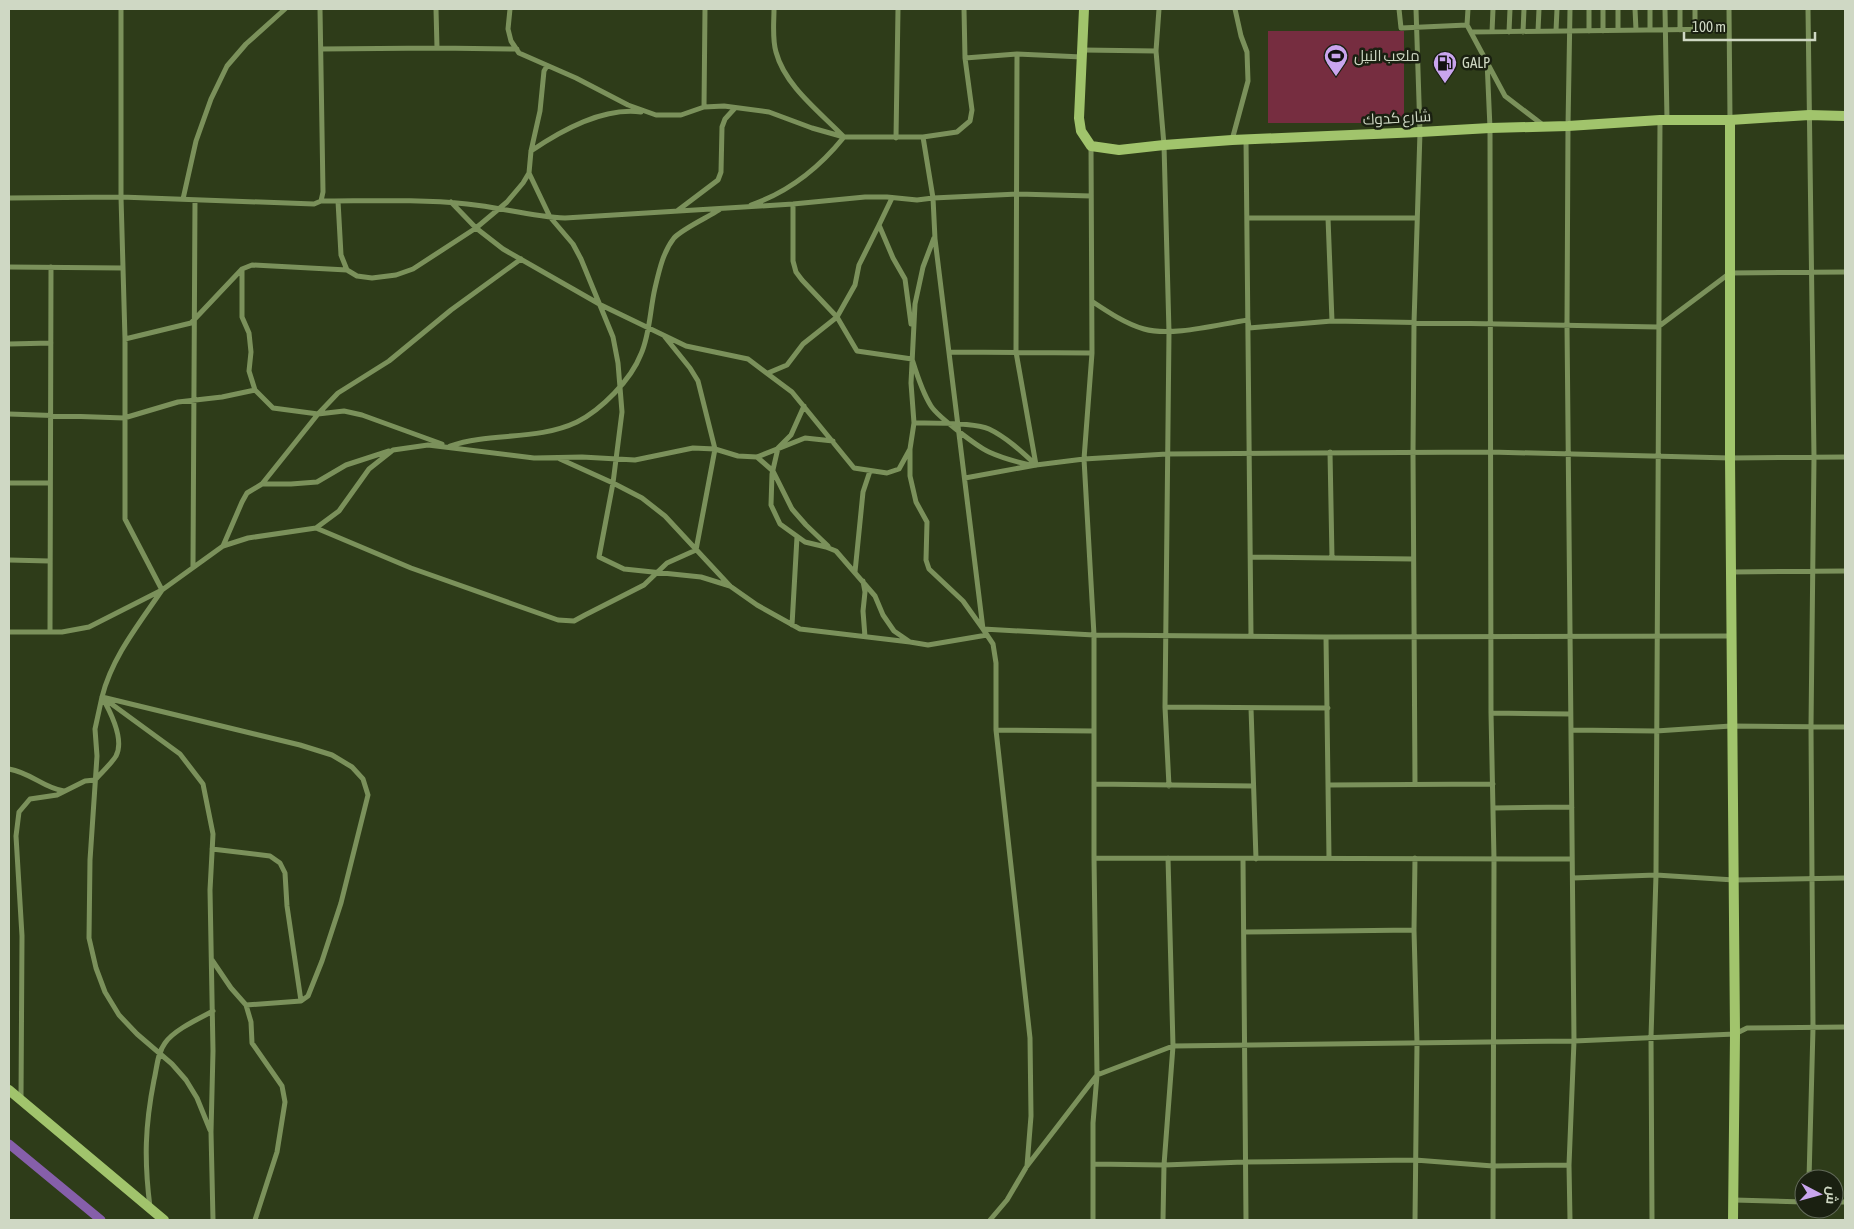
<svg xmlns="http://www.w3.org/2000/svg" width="1854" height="1229" viewBox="0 0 1854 1229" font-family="'Asap Condensed',Cairo,sans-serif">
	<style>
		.green { fill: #762d40 }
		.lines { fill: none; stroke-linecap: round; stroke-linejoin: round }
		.canal { stroke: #865faa; stroke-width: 9 }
		.street { stroke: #7b915b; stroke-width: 5 }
		.secondary { stroke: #a1c46c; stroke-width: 10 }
		.labels { text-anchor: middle; stroke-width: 5; stroke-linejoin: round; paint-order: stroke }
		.poi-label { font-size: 15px; fill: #cfd8c4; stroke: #1a2011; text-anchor: start }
		.street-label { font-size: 15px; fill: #cfd8c4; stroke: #1a2011 }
	</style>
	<rect width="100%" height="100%" fill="#2e3c19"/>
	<!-- green -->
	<path class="green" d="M 1268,31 L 1404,31 L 1404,123 L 1268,123 Z"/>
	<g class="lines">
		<!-- canal -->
		<path class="canal" d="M 9,1144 L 101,1220"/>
		<!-- street -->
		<path class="street" d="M 436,9 L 437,48 L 517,49
			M 510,9 L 508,29 L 511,41 L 519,53 L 576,78 L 628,105 L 656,115 L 681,115 L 704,107 L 724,106 L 769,112 L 812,128 L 844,137 L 923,137
			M 964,9 L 965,58 L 972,110 L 970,121 L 957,132 L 923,137 L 933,198 L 935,239 L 983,629 L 993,644 L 996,663 L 996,730 L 1030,1038 L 1031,1116 L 1027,1166
			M 1159,9 L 1156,51 L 1164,145 L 1169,332 L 1165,707 L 1169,786
			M 1399,9 L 1401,28 L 1467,25
			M 1468,9 L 1467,25 L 1505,96 L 1543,125
			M 1635,9 L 1636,30
			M 1650,9 L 1650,30
			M 1665,9 L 1667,120
			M 1680,9 L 1680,30
			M 1695,9 L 1695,30
			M 1729,9 L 1730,120
			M 1808,9 L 1814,457 L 1811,727 L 1813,1028 L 1809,1179
			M 1618,30 L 1618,9
			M 1538,31 L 1539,9
			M 1556,31 L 1557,9
			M 1589,31 L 1589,9
			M 1603,31 L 1603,9
			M 1471,32 L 1729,29
			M 1492,32 L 1493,9
			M 1509,32 L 1510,9
			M 1523,32 L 1524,9
			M 321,49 L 437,48
			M 1083,50 L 1156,51
			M 1017,54 L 1016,352 L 1036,465
			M 965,58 L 1017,54 L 1082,57
			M 1487,61 L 1490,128 L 1491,713 L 1494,859 L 1493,1220
			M 704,107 L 705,9
			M 896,138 L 898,9
			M 1246,139 L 1251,636
			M 1232,140 L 1248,81 L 1247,52 L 1241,36 L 1235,9
			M 1091,146 L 1092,353 L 1084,459 L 1094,635 L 1094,858 L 1097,1075 L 1093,1123 L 1093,1220
			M 531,151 C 562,130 603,107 641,112
			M 529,173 L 550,217 L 573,244 L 581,259 L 613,337 L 618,363 L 622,412 L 613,483 L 599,557 L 624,569 L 701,577 L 730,586
			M 9,198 L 121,197 L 314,204 L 321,201 L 323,192 L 320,9
			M 183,199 L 196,141 L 211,99 L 227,66 L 246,44 L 285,9
			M 321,201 C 369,201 419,199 467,204 C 500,207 531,217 565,218 L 793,204 L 865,197 L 887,197 L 917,200 L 933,198 L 1018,194 L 1091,196
			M 338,201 L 341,255 L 347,270 L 357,276 L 372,278 L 396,275 L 413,269 L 476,228 L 507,202 L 523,183 L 529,173 L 531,151 L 540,111 L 544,71 L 547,66
			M 451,202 L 476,228 L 503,249 L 601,305 L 686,346 L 748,359 L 792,392 L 854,468 L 887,473 L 899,469 L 910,449 L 914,423 L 911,383 L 915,304 L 923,267 L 934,238
			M 793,204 L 793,261 L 796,272 L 802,280 L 837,317 L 857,351 L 912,359 C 917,375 922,392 931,406 C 938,417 978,447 989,452 C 1002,458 1017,462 1030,465
			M 751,205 C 789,192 819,168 844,137 C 820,112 785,86 776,52 C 772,39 774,22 774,9
			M 677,211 L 718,180 L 721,172 L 722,127 L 725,119 L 735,108
			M 1247,218 L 1417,218
			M 1328,218 L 1332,321
			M 879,225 L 892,198
			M 9,267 L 123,268
			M 242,269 L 242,317 L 249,333 L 251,352 L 249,371 L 255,390 L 273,408 L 318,414 L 344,411 L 362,415 L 442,444
			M 1093,302 C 1108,312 1126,324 1144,329 C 1172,337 1219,324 1248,320 L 1249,328 L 1332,321 L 1658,327 L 1730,273 L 1845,272
			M 125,339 L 191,323 L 242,269 L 252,265 L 347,270
			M 9,344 L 51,343
			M 949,352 L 1092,353
			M 768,373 L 787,365 L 803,344 L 837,317 L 855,285 L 859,265 L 879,225 L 893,258 L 905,279 L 911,324
			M 804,406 L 791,435 L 778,448 L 772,474 L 771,505 L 780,524 L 805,542 L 826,547 L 836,551 L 875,596 L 883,615 L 894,631 L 910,642 L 928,645 L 987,635
			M 9,414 L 124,418 L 178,402 L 222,397 L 255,390
			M 914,423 C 932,423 974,422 989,429 C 1006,437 1022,452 1036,465
			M 450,446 C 491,432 537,441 577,422 C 601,410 631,380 641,354 C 650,334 650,309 655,288 C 659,271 663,252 674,238 C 682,229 708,217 719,210
			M 910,449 L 910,476 L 916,502 L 927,522 L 926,560 L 929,569 L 963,601 L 983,629 L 1094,635 L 1326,637 L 1731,636
			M 1330,452 L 1332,558
			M 757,457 L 773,471 L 792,509 L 806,525 L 828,546
			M 560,459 L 613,483 L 642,498 L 665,516 L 730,586 L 757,605 L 800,629 L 910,642
			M 965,478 L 1036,465 L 1084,459 L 1167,454 L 1490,452 L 1730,458 L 1845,457
			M 9,483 L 50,483
			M 262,484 L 291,484 L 317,482 L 346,465 L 389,451
			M 316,528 L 411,568 L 558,620 L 574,621 L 585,615 L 644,585 L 667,563 L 696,550 L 715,449 L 698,381 L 690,368 L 665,337
			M 223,546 L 242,502 L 247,493 L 262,484 L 318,414 L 338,393 L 389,361 L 451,310 L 521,259
			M 1251,557 L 1413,559
			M 9,560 L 49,561
			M 193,566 L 195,200
			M 855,572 L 863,492 L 870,471
			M 1731,572 L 1845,571
			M 863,581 L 865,592 L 863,611 L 865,637
			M 792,625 L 797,537
			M 9,632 L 62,632 L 89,627 L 162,590 L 223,546 L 248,538 L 316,528 L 339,511 L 369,469 L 393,450 L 428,445 L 534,458 L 582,457 L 635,460 L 693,448 L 715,449 L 738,456 L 757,457 L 805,438 L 833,441
			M 50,632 L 51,267
			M 1326,637 L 1329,858
			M 102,697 L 95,729 L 97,756 L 90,860 L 89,938 L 96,968 L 105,992 L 119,1015 L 137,1034 L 172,1064 L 186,1080 L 197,1098 L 210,1130
			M 1165,707 L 1328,708
			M 1251,708 L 1256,859
			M 1491,713 L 1571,714
			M 996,730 L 1094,731
			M 1571,730 L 1656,731 L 1731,726 L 1845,727
			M 9,769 C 32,773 43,788 64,791
			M 1094,784 L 1253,786
			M 1415,784 L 1413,453 L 1414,323 L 1420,132 L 1416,9
			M 1329,785 L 1493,784
			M 1493,808 L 1572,807
			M 212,849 L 270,856 L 280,863 L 285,873 L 287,906 L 301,1001
			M 1094,858 L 1572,859
			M 1415,858 L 1414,930 L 1417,1043 L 1415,1220
			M 1243,859 L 1246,1220
			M 1573,878 L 1656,875 L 1734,880 L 1845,878
			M 1244,932 L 1414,930
			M 212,960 L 231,988 L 246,1005 L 251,1022 L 252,1043 L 282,1086 L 285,1102 L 277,1152 L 255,1220
			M 21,1099 L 22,936 L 16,836 L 19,812 L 30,799 L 57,795 L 85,781 L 95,780 C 102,772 111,764 116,756 C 125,739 110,711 102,697 C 112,657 139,624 162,590 L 125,519 L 125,339 L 121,197 L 121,9
			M 1093,1164 L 1164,1165 L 1244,1162 L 1415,1160 L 1493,1166 L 1569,1165
			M 1734,1200 L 1804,1202
			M 1834,1202 L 1845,1202
			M 150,1207 C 144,1160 145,1126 154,1080 C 157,1068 157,1054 165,1043 C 174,1030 198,1019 213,1011
			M 213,1220 L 211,1132 L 213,1051 L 210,890 L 213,834 L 203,784 L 180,754 L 102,697 L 300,745 L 332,755 L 352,767 L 363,779 L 368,795 L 341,903 L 322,961 L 308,996 L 301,1001 L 246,1005
			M 990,1220 L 1007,1200 L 1027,1166 L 1097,1075 L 1173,1046 L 1574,1041 L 1735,1034 L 1747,1028 L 1845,1027
			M 1163,1220 L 1164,1165 L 1173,1046 L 1168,858
			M 1570,1220 L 1569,1165 L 1574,1041 L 1567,325 L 1568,126 L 1570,9
			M 1652,1220 L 1651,1037 L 1656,875 L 1660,120"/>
		<!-- secondary -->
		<path class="secondary" d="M 1084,9 L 1079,118 L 1081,131 L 1091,146 L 1119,150 L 1164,145 L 1232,140 L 1420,132 L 1490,128 L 1568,126 L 1660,120 L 1730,120 L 1809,115 L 1845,116
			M 1730,120 L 1730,458 L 1735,1034 L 1733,1220
			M 9,1090 L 164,1220"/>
	</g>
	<!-- icons -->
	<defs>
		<g id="stadium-pin" transform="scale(1.25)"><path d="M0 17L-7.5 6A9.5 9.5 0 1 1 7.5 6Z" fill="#c9a5ee" stroke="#1a2011"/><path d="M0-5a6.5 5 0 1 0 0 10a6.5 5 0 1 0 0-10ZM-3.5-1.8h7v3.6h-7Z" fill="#111"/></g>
		<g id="fuel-pin" transform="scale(1.25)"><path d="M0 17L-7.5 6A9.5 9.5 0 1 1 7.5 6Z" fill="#c9a5ee" stroke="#1a2011"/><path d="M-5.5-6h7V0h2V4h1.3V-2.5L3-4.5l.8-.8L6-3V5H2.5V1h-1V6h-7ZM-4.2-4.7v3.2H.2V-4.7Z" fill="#111"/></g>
	</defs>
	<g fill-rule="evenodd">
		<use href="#stadium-pin" x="1336" y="56"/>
		<use href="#fuel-pin" x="1445" y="63"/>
	</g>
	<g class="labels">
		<!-- poi labels -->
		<g class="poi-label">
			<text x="1354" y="61">ملعب النيل</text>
			<text x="1462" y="68">GALP</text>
		</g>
		<!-- street labels -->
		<g class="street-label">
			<text transform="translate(1397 118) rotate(-3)" y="5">شارع كدوك</text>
		</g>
	</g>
	<!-- border -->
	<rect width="1854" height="1229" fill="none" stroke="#cfd8c4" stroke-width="20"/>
	<!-- north arrow -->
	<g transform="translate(1819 1194) rotate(96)"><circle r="24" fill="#1a2011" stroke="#626a59"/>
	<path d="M0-4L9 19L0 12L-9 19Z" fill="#c9a5ee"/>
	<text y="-8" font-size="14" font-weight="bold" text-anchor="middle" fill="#cfd8c4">ش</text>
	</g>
	<!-- scale -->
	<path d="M1684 32v8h131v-8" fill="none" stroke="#cfd8c4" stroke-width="2.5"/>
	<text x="1692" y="32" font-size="15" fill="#cfd8c4" stroke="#1a2011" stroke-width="4" paint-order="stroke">100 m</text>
</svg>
